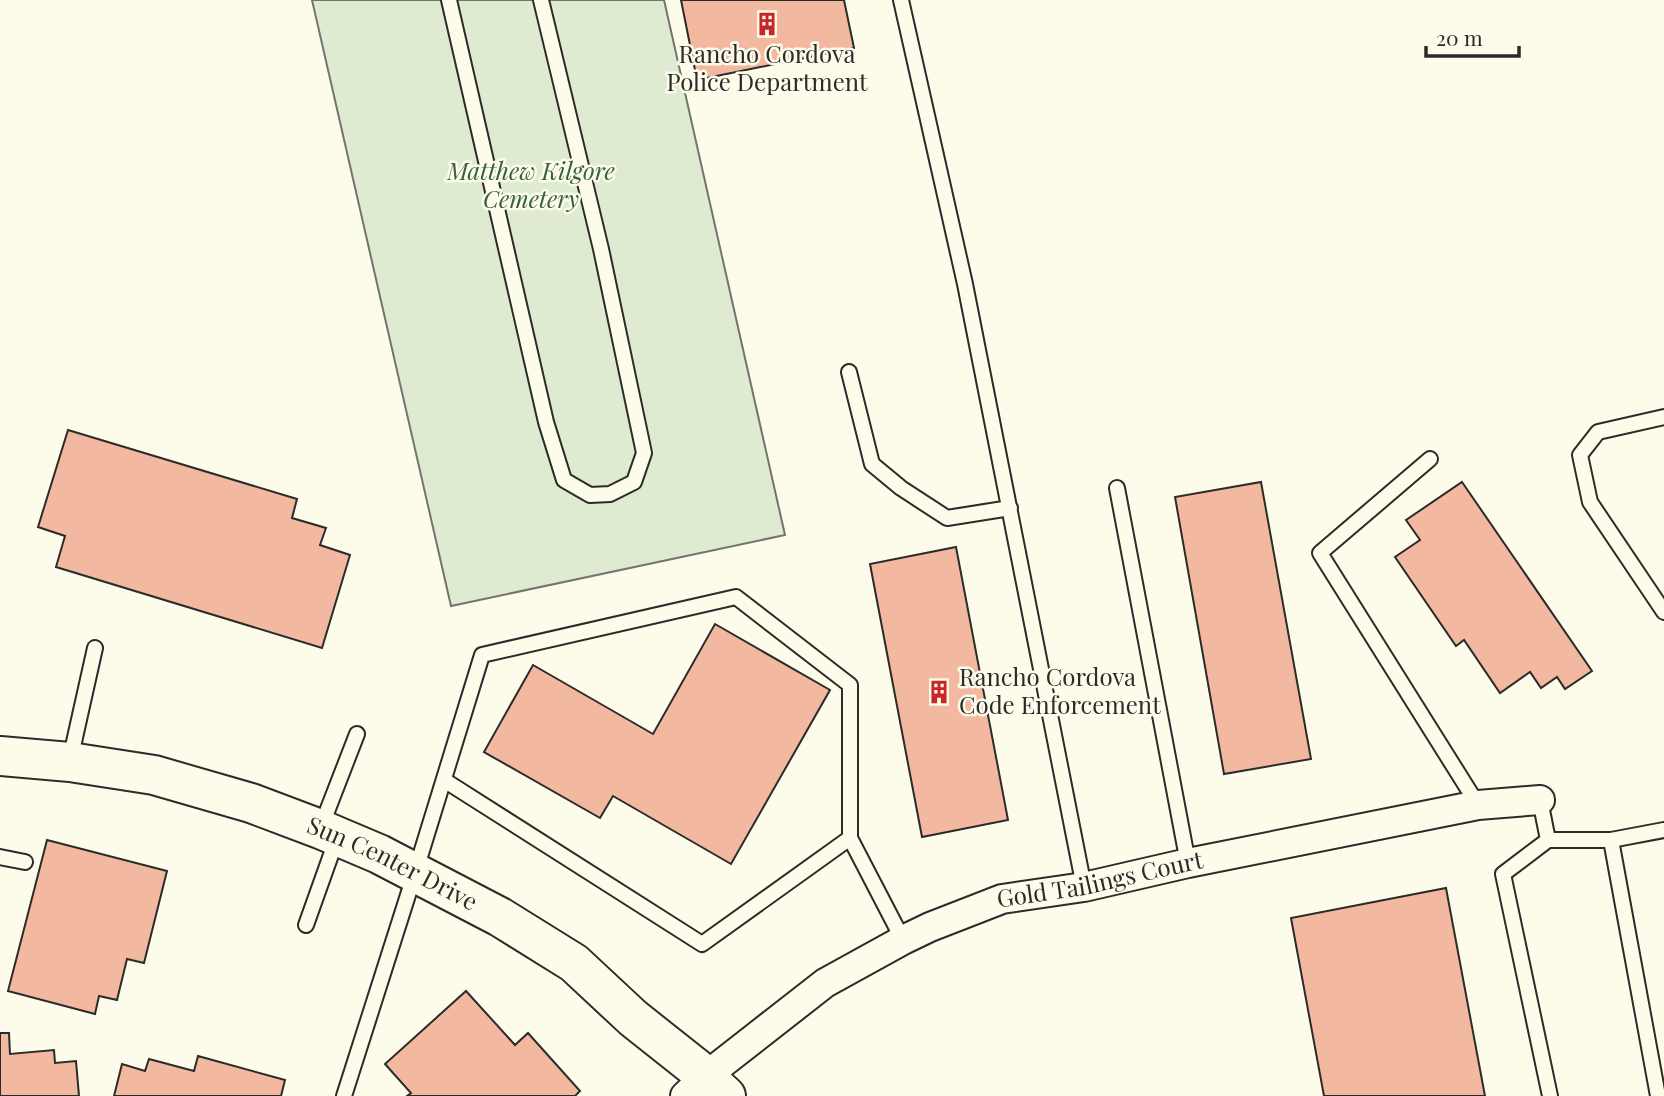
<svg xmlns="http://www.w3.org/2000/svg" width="1664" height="1096" viewBox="0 0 1664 1096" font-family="'Playfair Display',serif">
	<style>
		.green { fill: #deebd1; stroke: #74746e; stroke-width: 2 }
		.building { fill: #f2b8a0; stroke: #2b2b2b; stroke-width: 2 }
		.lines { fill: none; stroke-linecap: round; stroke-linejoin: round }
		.lane-casing { stroke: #2b2b2b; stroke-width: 18 }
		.street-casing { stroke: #2b2b2b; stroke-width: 32 }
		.secondary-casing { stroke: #2b2b2b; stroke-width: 42 }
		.lane { stroke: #fdfbea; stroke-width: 14 }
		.street { stroke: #fdfbea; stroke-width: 28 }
		.secondary { stroke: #fdfbea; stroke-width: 38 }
		.labels { text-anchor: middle; stroke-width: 5; stroke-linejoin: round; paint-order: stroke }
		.poi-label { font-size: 24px; fill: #2b2b2b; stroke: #fdfbea }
		.park-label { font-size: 24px; font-style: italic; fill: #34623c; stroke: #fdfbea }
		.street-label { font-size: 24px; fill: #2b2b2b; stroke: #fdfbea }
	</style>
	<rect width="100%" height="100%" fill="#fdfbea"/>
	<!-- green -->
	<path class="green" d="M 312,0 L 664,0 L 785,535 L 451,606 Z"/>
	<!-- building -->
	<path class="building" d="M 681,0 L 844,0 L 854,48 L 697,80 Z
		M 68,430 L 297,499 L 292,518 L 326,528 L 320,545 L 350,555 L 322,648 L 56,567 L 65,536 L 38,527 Z
		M 1261,482 L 1311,759 L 1224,774 L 1175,497 Z
		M 1462,482 L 1592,671 L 1565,689 L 1557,677 L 1541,688 L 1530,672 L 1500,693 L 1464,640 L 1456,646 L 1395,557 L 1420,540 L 1406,520 Z
		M 956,547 L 1008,820 L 922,837 L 870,564 Z
		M 715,624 L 830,690 L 731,864 L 613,796 L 600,818 L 484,752 L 533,665 L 653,734 Z
		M 47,840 L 167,871 L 144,963 L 127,959 L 117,1000 L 99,996 L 95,1014 L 8,991 Z
		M 1446,888 L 1485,1096 L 1324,1096 L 1291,918 Z
		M 466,991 L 515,1045 L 528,1033 L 580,1091 L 575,1096 L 407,1096 L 411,1093 L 385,1064 Z
		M 0,1033 L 9,1033 L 10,1054 L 54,1050 L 55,1063 L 76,1061 L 79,1096 L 0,1096 Z
		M 198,1056 L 285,1080 L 281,1096 L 114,1096 L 122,1064 L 145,1071 L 149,1059 L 194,1071 Z"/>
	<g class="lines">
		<!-- lane casing -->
		<g class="lane-casing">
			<path id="lane" d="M 449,0 L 546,422 L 564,480 L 590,495 L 610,494 L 634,482 L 644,453 L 601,249 L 541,0
				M 901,0 L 965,284 L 1084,887
				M 849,372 L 872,464 L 901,488 L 947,518 L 1010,508
				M 1664,417 L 1598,432 L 1580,455 L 1590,502 L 1664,612
				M 1430,459 L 1320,553 L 1478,805
				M 1117,488 L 1188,863
				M 70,760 L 95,648
				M 444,780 L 702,944 L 850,838
				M 1540,800 L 1548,840
				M 321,827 L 357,734
				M 0,857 L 25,862
				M 306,925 L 337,838
				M 344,1096 L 415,873 L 482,655 L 736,597 L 850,685 L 850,838 L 903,940
				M 1550,1096 L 1503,874 L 1548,840 L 1611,840
				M 1658,1096 L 1611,840 L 1664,830"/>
		</g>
		<!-- street casing -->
		<g class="street-casing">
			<g id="street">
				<path id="s1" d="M 685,1096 L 706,1076 L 825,983 L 903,940 L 930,927 L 1002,899 L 1084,887 L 1188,863 L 1478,805 L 1540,800"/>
			</g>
		</g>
		<!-- secondary casing -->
		<g class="secondary-casing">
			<g id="secondary">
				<path id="s2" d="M 0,756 L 70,762 L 154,775 L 251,803 L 320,829 L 379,854 L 500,917 L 574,963 L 633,1018 L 696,1068 L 726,1096"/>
			</g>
		</g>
		<!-- lane -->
		<use href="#lane" class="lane"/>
		<!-- street -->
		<use href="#street" class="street"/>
		<!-- secondary -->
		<use href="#secondary" class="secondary"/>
	</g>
	<!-- icons -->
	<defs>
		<g id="building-bare" transform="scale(1.89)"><path d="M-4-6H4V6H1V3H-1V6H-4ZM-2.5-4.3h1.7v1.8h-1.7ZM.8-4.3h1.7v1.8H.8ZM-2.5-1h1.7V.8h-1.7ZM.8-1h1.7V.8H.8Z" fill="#c62828" stroke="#fdfbea" stroke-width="2.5" paint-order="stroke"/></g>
	</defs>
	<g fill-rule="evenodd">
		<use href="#building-bare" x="767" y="24"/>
		<use href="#building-bare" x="939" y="692"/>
	</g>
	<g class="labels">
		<!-- poi labels -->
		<g class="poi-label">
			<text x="767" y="63">Rancho Cordova<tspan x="767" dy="28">Police Department</tspan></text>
			<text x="959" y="686" text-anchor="start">Rancho Cordova<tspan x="959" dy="28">Code Enforcement</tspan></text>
		</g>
		<!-- park labels -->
		<g class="park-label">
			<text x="531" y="180">Matthew Kilgore<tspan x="531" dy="28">Cemetery</tspan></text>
		</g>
		<!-- street labels -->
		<g class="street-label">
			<text dy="8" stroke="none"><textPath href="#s2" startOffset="410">Sun Center Drive</textPath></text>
			<text dy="8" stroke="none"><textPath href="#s1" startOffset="476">Gold Tailings Court</textPath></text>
		</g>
	</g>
	<!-- scale -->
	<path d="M1426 46v10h93v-10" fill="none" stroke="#2b2b2b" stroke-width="3.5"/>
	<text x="1436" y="46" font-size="21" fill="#2b2b2b" stroke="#fdfbea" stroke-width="5" paint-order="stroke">20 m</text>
</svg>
